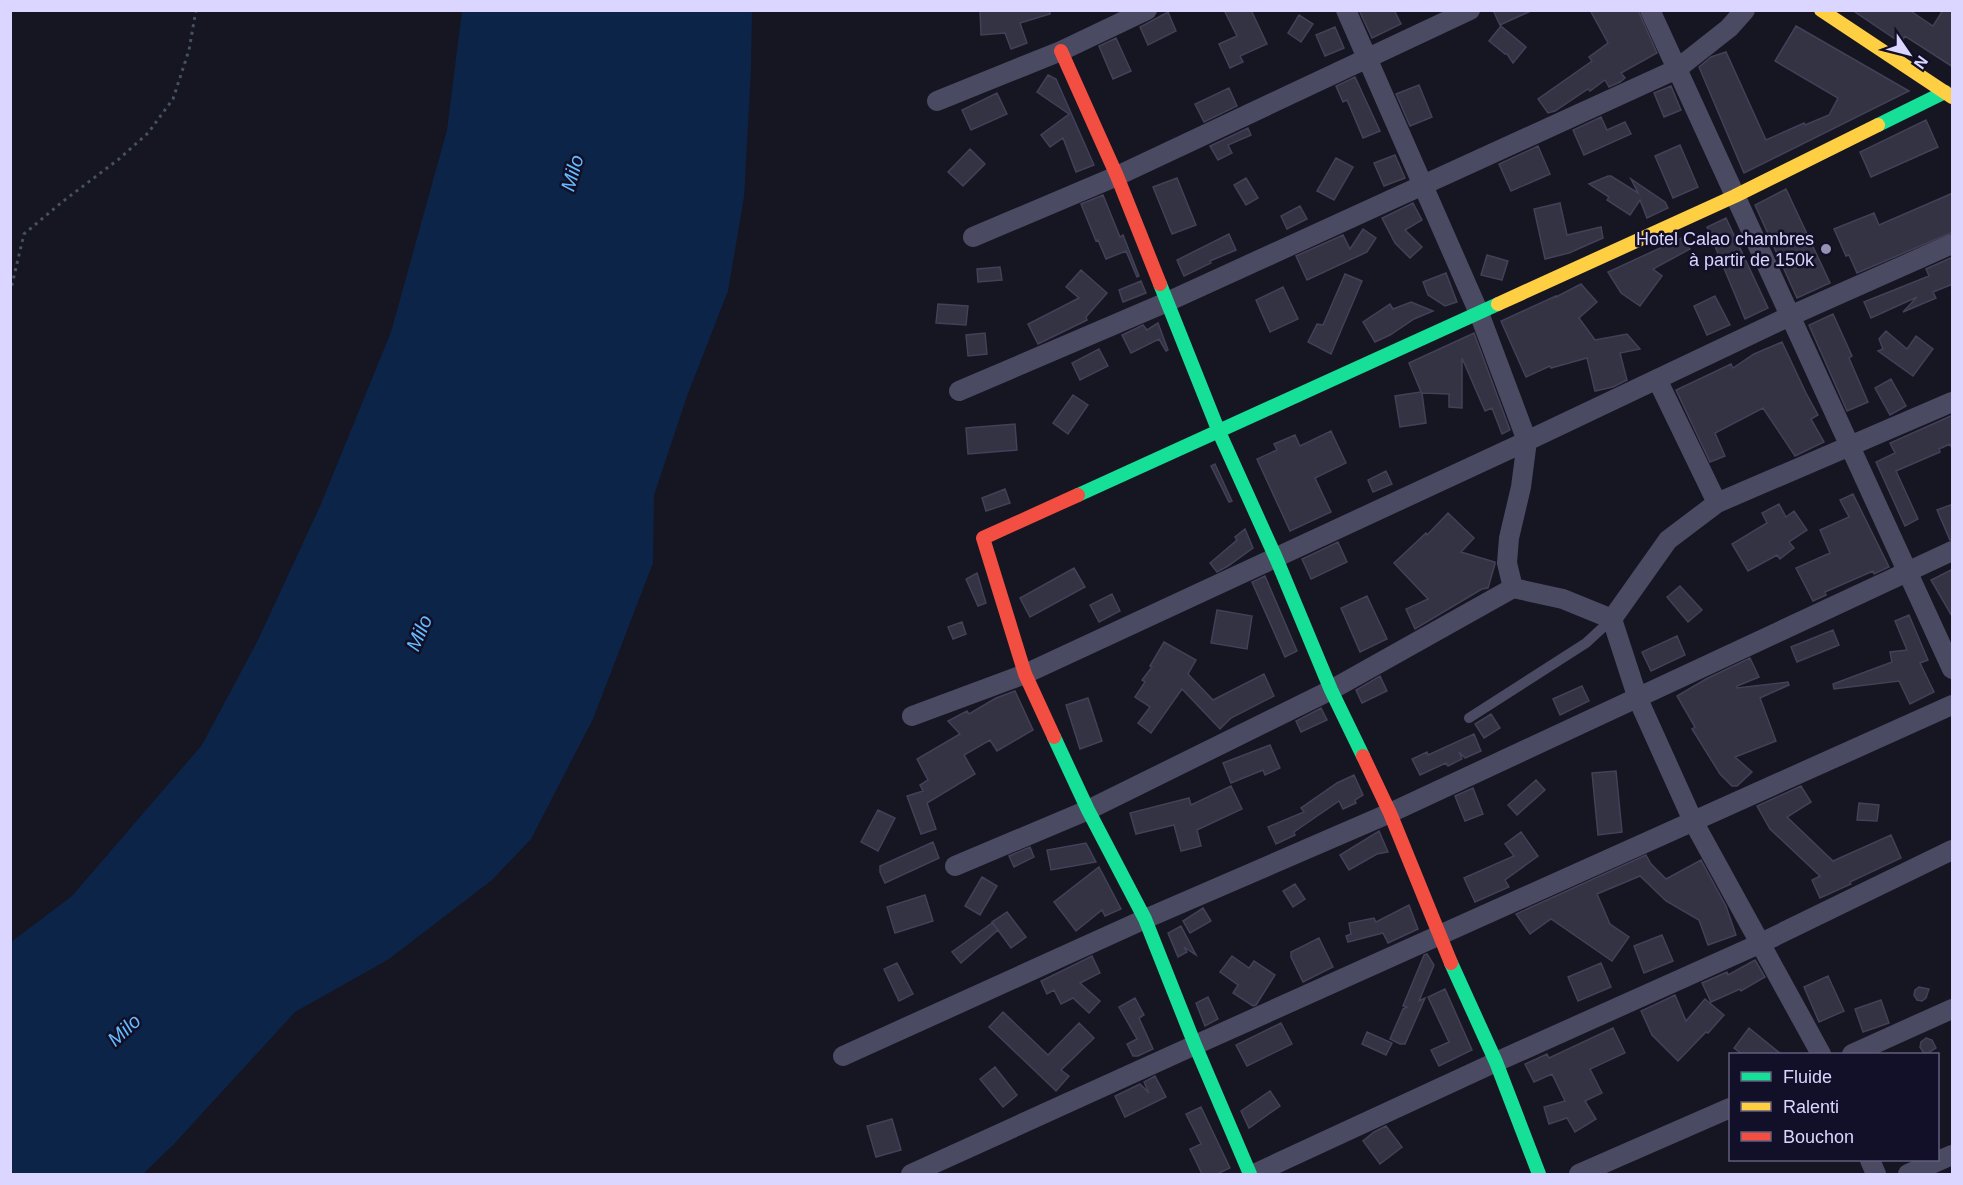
<svg xmlns="http://www.w3.org/2000/svg" width="1963" height="1185" viewBox="0 0 1963 1185" font-family="Helvetica,sans-serif">
	<style>
		.water { fill: #0c2448 }
		.building { fill: #343344; stroke: #434057; stroke-width: 1.5 }
		.lines { fill: none; stroke-linecap: round; stroke-linejoin: round }
		.path { stroke: #445160; stroke-width: 3; stroke-dasharray: 3 4.5; stroke-linecap: butt }
		.lane { stroke: #4a4a63; stroke-width: 10 }
		.street { stroke: #4a4a63; stroke-width: 20 }
		.fast { stroke: #16e098; stroke-width: 14 }
		.slow { stroke: #ffcf43; stroke-width: 14 }
		.jam { stroke: #f24e42; stroke-width: 14 }
		.poi-dot { fill: #9592b2; stroke: #120f28; stroke-width: 2 }
		.labels { text-anchor: middle; stroke-width: 5; stroke-linejoin: round; paint-order: stroke }
		.poi-label { font-size: 18px; fill: #dad6ff; stroke: #120f28; text-anchor: end }
		.water-label { font-size: 20px; font-style: italic; fill: #64bcff; stroke: #120f28 }
	</style>
	<rect width="100%" height="100%" fill="#161522"/>
	<!-- water -->
	<path class="water" d="M 462,11 L 752,11 L 751,69 L 744,197 L 728,291 L 687,396 L 654,495 L 653,563 L 593,719 L 531,839 L 492,880 L 389,959 L 295,1012 L 174,1144 L 143,1174 L 11,1174 L 11,942 L 72,896 L 202,745 L 258,640 L 321,504 L 391,332 L 447,130 Z"/>
	<!-- building -->
	<path class="building" d="M 980,10 L 1050,10 L 1050,14 L 1020,23 L 1027,43 L 1011,49 L 1005,33 L 981,35 Z
		M 1224,10 L 1251,10 L 1267,44 L 1240,56 L 1243,62 L 1230,68 L 1219,44 L 1237,36 Z
		M 1359,10 L 1394,10 L 1401,24 L 1372,38 Z
		M 1493,10 L 1533,10 L 1500,25 Z
		M 1590,10 L 1638,10 L 1657,53 L 1621,73 L 1625,78 L 1620,82 L 1609,87 L 1605,80 L 1590,91 L 1588,89 L 1555,111 L 1548,113 L 1538,99 L 1592,61 L 1589,57 L 1608,43 Z
		M 1852,10 L 1909,10 L 1933,26 L 1943,10 L 1953,10 L 1953,67 L 1905,36 L 1901,43 Z
		M 1168,12 L 1176,31 L 1148,45 L 1140,27 Z
		M 1299,15 L 1313,24 L 1301,42 L 1288,33 Z
		M 1501,26 L 1526,47 L 1513,63 L 1507,54 L 1505,54 L 1489,41 Z
		M 1796,26 L 1909,91 L 1744,173 L 1699,67 L 1711,57 L 1726,52 L 1766,140 L 1804,123 L 1805,125 L 1829,115 L 1838,98 L 1775,61 Z
		M 1335,27 L 1344,48 L 1325,56 L 1316,35 Z
		M 1116,38 L 1131,71 L 1113,79 L 1099,46 Z
		M 1048,75 L 1056,79 L 1094,165 L 1076,172 L 1063,138 L 1050,147 L 1041,135 L 1069,114 L 1037,92 Z
		M 1355,77 L 1380,131 L 1363,138 L 1347,100 L 1343,102 L 1336,86 Z
		M 1419,85 L 1432,117 L 1410,126 L 1396,94 Z
		M 1671,86 L 1681,110 L 1664,117 L 1654,93 Z
		M 1229,88 L 1237,106 L 1204,122 L 1195,104 Z
		M 997,93 L 1007,114 L 971,130 L 962,110 Z
		M 1601,117 L 1607,130 L 1625,122 L 1631,134 L 1584,155 L 1573,130 Z
		M 1926,120 L 1938,147 L 1871,177 L 1860,152 Z
		M 1248,128 L 1251,135 L 1228,145 L 1232,153 L 1218,160 L 1210,146 Z
		M 1680,145 L 1698,187 L 1673,198 L 1655,156 Z
		M 1538,146 L 1550,174 L 1511,191 L 1499,164 Z
		M 970,149 L 985,164 L 963,186 L 948,172 Z
		M 1395,155 L 1405,178 L 1384,186 L 1374,163 Z
		M 1336,158 L 1353,167 L 1334,200 L 1317,191 Z
		M 1608,176 L 1611,176 L 1638,193 L 1631,179 L 1665,202 L 1668,208 L 1647,218 L 1640,200 L 1630,215 L 1607,200 L 1609,197 L 1589,184 Z
		M 1177,178 L 1196,225 L 1172,234 L 1153,187 Z
		M 1246,178 L 1258,198 L 1246,205 L 1234,185 Z
		M 1786,189 L 1830,283 L 1797,298 L 1755,205 Z
		M 1953,193 L 1953,232 L 1857,273 L 1849,255 L 1846,256 L 1834,229 L 1874,213 L 1879,225 Z
		M 1103,195 L 1120,237 L 1123,235 L 1139,276 L 1137,277 L 1126,251 L 1106,259 L 1098,240 L 1096,241 L 1081,204 Z
		M 1413,203 L 1422,220 L 1405,230 L 1422,247 L 1410,258 L 1395,243 L 1382,218 Z
		M 1560,203 L 1567,235 L 1601,227 L 1603,238 L 1569,253 L 1545,259 L 1534,209 Z
		M 1300,206 L 1307,219 L 1287,229 L 1281,216 Z
		M 1726,218 L 1768,308 L 1745,319 L 1707,227 Z
		M 1363,229 L 1376,238 L 1367,252 L 1307,280 L 1296,256 L 1343,235 L 1350,249 Z
		M 1229,234 L 1236,250 L 1210,261 L 1211,263 L 1184,276 L 1177,260 Z
		M 1684,237 L 1690,249 L 1653,269 L 1662,276 L 1640,306 L 1621,293 L 1608,272 Z
		M 1487,255 L 1508,261 L 1502,280 L 1481,275 Z
		M 1953,257 L 1953,284 L 1933,292 L 1936,298 L 1903,312 L 1917,297 L 1871,318 L 1864,302 L 1929,276 L 1926,269 Z
		M 1000,267 L 1002,280 L 978,282 L 977,269 Z
		M 1081,270 L 1107,293 L 1086,317 L 1087,320 L 1038,344 L 1028,324 L 1079,298 L 1066,287 Z
		M 1446,273 L 1457,302 L 1445,306 L 1428,295 L 1423,282 Z
		M 1345,274 L 1362,281 L 1331,354 L 1308,342 L 1317,324 L 1323,325 Z
		M 1141,281 L 1146,293 L 1123,302 L 1119,290 Z
		M 1581,284 L 1597,302 L 1579,318 L 1595,340 L 1627,334 L 1640,349 L 1620,353 L 1627,380 L 1613,387 L 1595,391 L 1587,358 L 1551,368 L 1550,366 L 1526,377 L 1501,321 L 1556,296 L 1556,297 Z
		M 1283,287 L 1298,319 L 1270,332 L 1256,300 Z
		M 1715,296 L 1730,325 L 1707,335 L 1694,306 Z
		M 1411,302 L 1433,311 L 1414,319 L 1390,335 L 1375,342 L 1363,322 L 1390,304 L 1393,309 Z
		M 938,304 L 968,306 L 966,325 L 936,323 Z
		M 1833,314 L 1852,356 L 1849,358 L 1868,402 L 1847,411 L 1809,325 Z
		M 1158,323 L 1168,350 L 1166,351 L 1159,339 L 1131,353 L 1122,335 L 1143,325 L 1147,330 Z
		M 1886,331 L 1907,349 L 1916,336 L 1933,349 L 1913,376 L 1878,351 L 1883,349 L 1879,339 Z
		M 985,333 L 987,354 L 968,356 L 966,335 Z
		M 1474,333 L 1510,430 L 1502,434 L 1492,408 L 1485,411 L 1462,358 L 1462,408 L 1449,407 L 1449,394 L 1422,393 L 1426,423 L 1400,427 L 1395,396 L 1421,392 L 1409,363 Z
		M 1782,342 L 1806,393 L 1818,415 L 1811,419 L 1824,442 L 1795,456 L 1763,408 L 1715,433 L 1725,456 L 1710,462 L 1676,390 L 1731,364 L 1733,368 L 1754,354 Z
		M 1099,349 L 1108,366 L 1080,380 L 1072,363 Z
		M 1891,379 L 1906,406 L 1890,415 L 1875,388 Z
		M 1073,395 L 1088,405 L 1068,434 L 1053,423 Z
		M 1953,415 L 1953,451 L 1950,444 L 1939,449 L 1940,452 L 1896,471 L 1918,519 L 1905,526 L 1876,462 L 1895,453 L 1890,443 Z
		M 1015,424 L 1017,450 L 968,454 L 966,428 Z
		M 1331,431 L 1346,463 L 1315,478 L 1331,512 L 1290,531 L 1257,459 L 1277,450 L 1274,444 L 1295,435 L 1300,446 Z
		M 1215,464 L 1232,501 L 1229,502 L 1211,466 Z
		M 1386,471 L 1392,484 L 1373,492 L 1368,480 Z
		M 1005,489 L 1010,503 L 986,511 L 982,498 Z
		M 1853,494 L 1889,567 L 1874,574 L 1873,571 L 1825,592 L 1826,595 L 1813,601 L 1796,568 L 1830,553 L 1820,530 L 1849,517 L 1840,500 Z
		M 1779,504 L 1786,517 L 1794,511 L 1807,530 L 1789,542 L 1794,548 L 1780,559 L 1777,555 L 1748,571 L 1732,544 L 1767,523 L 1762,513 Z
		M 1953,504 L 1953,539 L 1950,540 L 1937,510 Z
		M 1448,513 L 1474,538 L 1461,552 L 1495,562 L 1495,564 L 1488,588 L 1482,589 L 1415,629 L 1406,609 L 1428,599 L 1394,563 L 1426,533 L 1427,535 Z
		M 1245,529 L 1253,548 L 1228,566 L 1217,572 L 1210,563 L 1237,540 L 1235,537 Z
		M 1338,542 L 1347,562 L 1311,579 L 1302,559 Z
		M 1074,568 L 1085,587 L 1030,617 L 1020,598 Z
		M 1953,569 L 1953,618 L 1931,580 Z
		M 977,573 L 986,603 L 978,606 L 966,579 Z
		M 1265,576 L 1297,651 L 1285,657 L 1252,582 Z
		M 1680,586 L 1702,610 L 1688,622 L 1667,597 Z
		M 1112,594 L 1120,611 L 1099,622 L 1090,605 Z
		M 1367,596 L 1387,639 L 1360,652 L 1341,608 Z
		M 1217,610 L 1252,616 L 1247,649 L 1211,643 Z
		M 1909,615 L 1928,660 L 1920,663 L 1934,692 L 1910,704 L 1899,681 L 1834,689 L 1833,684 L 1892,662 L 1890,652 L 1907,650 L 1895,621 Z
		M 962,622 L 966,634 L 953,639 L 948,627 Z
		M 1833,630 L 1839,645 L 1797,662 L 1791,647 Z
		M 1677,636 L 1685,655 L 1651,671 L 1642,652 Z
		M 1164,642 L 1196,660 L 1188,674 L 1213,700 L 1264,674 L 1274,696 L 1231,718 L 1220,729 L 1182,689 L 1151,733 L 1138,723 L 1150,707 L 1135,697 L 1145,682 L 1142,680 L 1152,667 L 1150,666 Z
		M 1750,658 L 1759,677 L 1737,686 L 1737,688 L 1788,682 L 1789,685 L 1760,698 L 1776,741 L 1735,757 L 1752,772 L 1737,786 L 1732,786 L 1720,774 L 1692,729 L 1695,727 L 1677,696 L 1706,679 Z
		M 1380,676 L 1387,691 L 1362,703 L 1356,690 Z
		M 1582,686 L 1589,701 L 1560,715 L 1553,699 Z
		M 1015,691 L 1033,730 L 997,751 L 990,740 L 964,755 L 975,774 L 927,803 L 936,829 L 921,834 L 907,796 L 923,791 L 920,785 L 928,780 L 917,759 L 960,734 L 948,721 L 967,711 L 969,714 L 996,698 Z
		M 1088,698 L 1102,741 L 1080,749 L 1066,705 Z
		M 1321,708 L 1327,720 L 1301,732 L 1296,721 Z
		M 1491,714 L 1500,728 L 1484,738 L 1475,724 Z
		M 1474,734 L 1481,751 L 1465,758 L 1459,752 L 1462,759 L 1448,766 L 1446,763 L 1420,775 L 1412,759 L 1427,752 L 1428,755 Z
		M 1270,745 L 1280,768 L 1265,775 L 1263,770 L 1231,783 L 1223,763 Z
		M 1616,771 L 1622,832 L 1598,835 L 1592,773 Z
		M 1354,775 L 1363,795 L 1355,800 L 1356,803 L 1343,809 L 1339,801 L 1294,832 L 1295,835 L 1276,844 L 1268,827 L 1304,812 L 1301,808 L 1337,783 Z
		M 1536,780 L 1545,790 L 1517,815 L 1508,805 Z
		M 1231,786 L 1242,809 L 1197,830 L 1201,846 L 1181,851 L 1174,825 L 1136,834 L 1130,813 L 1189,798 L 1191,805 Z
		M 1801,786 L 1811,802 L 1787,817 L 1833,861 L 1891,835 L 1901,858 L 1850,882 L 1851,884 L 1820,898 L 1812,880 L 1820,876 L 1770,829 L 1757,806 Z
		M 1473,788 L 1483,814 L 1465,821 L 1455,796 Z
		M 1859,803 L 1879,805 L 1877,821 L 1857,820 Z
		M 878,810 L 895,818 L 878,851 L 861,842 Z
		M 1379,831 L 1388,852 L 1377,854 L 1349,870 L 1340,855 Z
		M 1521,832 L 1538,856 L 1505,880 L 1509,887 L 1475,902 L 1464,878 L 1514,856 L 1505,844 Z
		M 933,842 L 939,858 L 885,883 L 880,872 L 880,866 Z
		M 1086,843 L 1096,862 L 1051,870 L 1047,850 Z
		M 1030,847 L 1034,857 L 1014,867 L 1009,856 Z
		M 1646,855 L 1651,864 L 1666,879 L 1701,860 L 1726,906 L 1736,935 L 1708,945 L 1699,920 L 1666,901 L 1640,876 L 1597,894 L 1610,924 L 1629,937 L 1612,961 L 1551,919 L 1530,934 L 1516,914 Z
		M 1099,867 L 1121,909 L 1105,916 L 1102,910 L 1076,931 L 1054,902 Z
		M 982,877 L 997,886 L 980,915 L 965,906 Z
		M 1295,884 L 1305,899 L 1293,907 L 1283,891 Z
		M 925,895 L 933,921 L 895,933 L 887,907 Z
		M 1409,905 L 1418,929 L 1388,943 L 1383,933 L 1348,942 L 1346,936 L 1351,934 L 1349,923 L 1374,918 L 1376,922 Z
		M 1203,908 L 1211,921 L 1190,933 L 1183,921 Z
		M 1007,912 L 1026,937 L 1011,948 L 992,922 Z
		M 992,923 L 998,930 L 961,963 L 952,952 Z
		M 1181,926 L 1196,955 L 1184,947 L 1187,952 L 1178,957 L 1168,933 Z
		M 1662,935 L 1673,961 L 1644,973 L 1634,946 Z
		M 1319,938 L 1333,967 L 1303,982 L 1291,957 L 1291,952 Z
		M 1427,954 L 1434,965 L 1419,1001 L 1425,998 L 1405,1044 L 1400,1044 L 1390,1039 L 1403,1009 L 1407,1007 L 1403,1006 L 1424,955 Z
		M 1092,956 L 1100,973 L 1080,983 L 1100,1001 L 1089,1013 L 1073,998 L 1061,1004 L 1054,990 L 1047,994 L 1041,981 Z
		M 1232,956 L 1249,968 L 1254,961 L 1275,975 L 1256,1005 L 1253,1006 L 1233,993 L 1238,985 L 1220,972 Z
		M 1755,960 L 1765,977 L 1741,991 L 1740,989 L 1711,1002 L 1702,983 L 1727,972 L 1728,975 Z
		M 897,963 L 913,994 L 899,1001 L 884,969 Z
		M 1601,963 L 1611,987 L 1578,1001 L 1568,977 Z
		M 1828,976 L 1844,1011 L 1819,1022 L 1804,987 Z
		M 1919,987 L 1929,989 L 1926,998 L 1922,1001 L 1917,1000 L 1914,995 L 1915,990 Z
		M 1445,989 L 1472,1050 L 1439,1066 L 1431,1050 L 1449,1042 L 1428,997 Z
		M 1675,995 L 1686,1021 L 1705,999 L 1724,1015 L 1708,1033 L 1706,1032 L 1678,1061 L 1652,1035 L 1641,1011 Z
		M 1208,997 L 1218,1019 L 1205,1026 L 1196,1003 Z
		M 1135,998 L 1144,1015 L 1139,1018 L 1153,1049 L 1138,1056 L 1133,1056 L 1127,1044 L 1137,1039 L 1119,1007 Z
		M 1881,1000 L 1889,1023 L 1863,1032 L 1855,1009 Z
		M 1003,1012 L 1048,1055 L 1079,1023 L 1094,1038 L 1061,1070 L 1069,1076 L 1056,1091 L 989,1027 Z
		M 1281,1023 L 1292,1044 L 1247,1066 L 1236,1045 Z
		M 1613,1028 L 1625,1053 L 1590,1069 L 1602,1093 L 1585,1101 L 1596,1119 L 1575,1132 L 1567,1118 L 1549,1124 L 1544,1107 L 1565,1101 L 1552,1074 L 1534,1082 L 1525,1064 L 1547,1054 L 1549,1058 Z
		M 1749,1028 L 1781,1054 L 1742,1054 L 1734,1048 Z
		M 1367,1032 L 1392,1043 L 1386,1055 L 1362,1044 Z
		M 1926,1038 L 1932,1040 L 1936,1048 L 1928,1053 L 1923,1052 L 1920,1047 L 1921,1042 Z
		M 995,1067 L 1017,1095 L 1003,1107 L 980,1079 Z
		M 1155,1076 L 1166,1097 L 1125,1117 L 1115,1096 L 1140,1084 L 1149,1093 L 1144,1082 Z
		M 1270,1091 L 1280,1106 L 1249,1128 L 1241,1111 Z
		M 1201,1107 L 1230,1168 L 1217,1174 L 1202,1174 L 1190,1149 L 1201,1144 L 1186,1114 Z
		M 892,1119 L 901,1150 L 876,1157 L 867,1126 Z
		M 1386,1126 L 1402,1147 L 1380,1164 L 1363,1141 L 1374,1132 Z"/>
	<g class="lines">
		<!-- path -->
		<path class="path" d="M 10,293 L 24,234 L 62,202 L 119,159 L 148,133 L 173,99 L 189,50 L 196,10"/>
		<!-- lane -->
		<path class="lane" d="M 1469,718 L 1586,643 L 1612,619"/>
		<!-- street -->
		<path class="street" d="M 1346,10 L 1479,313 L 1527,441 L 1521,487 L 1509,538 L 1507,563 L 1513,588
			M 1650,10 L 1952,669
			M 937,101 L 1061,51 L 1147,10
			M 973,237 L 1117,176 L 1470,10
			M 1657,379 L 1717,503
			M 959,391 L 1167,302 L 1677,69 L 1729,28 L 1745,10
			M 1612,619 L 1668,540 L 1717,503 L 1952,402
			M 912,716 L 1025,674 L 1527,441 L 1790,316 L 1952,244
			M 955,866 L 1088,810 L 1331,690 L 1513,588 L 1563,599 L 1612,619 L 1638,699 L 1693,821 L 1821,1054
			M 1852,1054 L 1952,1009
			M 843,1056 L 1145,919 L 1390,813 L 1952,551
			M 1870,1160 L 1876,1174
			M 911,1174 L 1195,1045 L 1952,705
			M 1254,1174 L 1496,1062 L 1759,944 L 1952,850
			M 1579,1174 L 1730,1108
			M 1908,1174 L 1952,1155"/>
		<!-- fast -->
		<path class="fast" d="M 1878,125 L 1945,92
			M 1160,284 L 1219,432 L 1276,558 L 1331,690 L 1363,756
			M 1078,495 L 1498,304
			M 1054,737 L 1088,810 L 1145,919 L 1195,1045 L 1250,1174
			M 1451,963 L 1496,1062 L 1539,1174"/>
		<!-- slow -->
		<path class="slow" d="M 1821,10 L 1952,97
			M 1498,304 L 1735,196 L 1878,125"/>
		<!-- jam -->
		<path class="jam" d="M 1061,51 L 1117,176 L 1160,284
			M 1054,737 L 1025,674 L 983,538 L 1078,495
			M 1363,756 L 1390,813 L 1451,963"/>
	</g>
	<!-- markers -->
	<circle class="poi-dot" cx="1826" cy="249" r="6"/>
	<g class="labels">
		<!-- poi labels -->
		<g class="poi-label">
			<text x="1814" y="245">Hotel Calao chambres<tspan x="1814" dy="21">à partir de 150k</tspan></text>
		</g>
		<!-- water labels -->
		<g class="water-label">
			<text transform="translate(572 173) rotate(-74)" y="7">Milo</text>
			<text transform="translate(419 633) rotate(-67)" y="7">Milo</text>
			<text transform="translate(124 1030) rotate(-43)" y="7">Milo</text>
		</g>
	</g>
	<!-- border -->
	<rect width="1963" height="1185" fill="none" stroke="#dad6ff" stroke-width="24"/>
	<!-- legend -->
	<rect x="1729" y="1053" width="210" height="108" fill="#120f28" stroke="#625f7e" stroke-width="1.5"/>
	<rect x="1741" y="1072" width="30" height="9" fill="#16e098" stroke="#625f7e" stroke-width="1.5"/>
	<text x="1783" y="1083" font-size="18" fill="#dad6ff">Fluide</text>
	<rect x="1741" y="1102" width="30" height="9" fill="#ffcf43" stroke="#625f7e" stroke-width="1.5"/>
	<text x="1783" y="1113" font-size="18" fill="#dad6ff">Ralenti</text>
	<rect x="1741" y="1132" width="30" height="9" fill="#f24e42" stroke="#625f7e" stroke-width="1.5"/>
	<text x="1783" y="1143" font-size="18" fill="#dad6ff">Bouchon</text>
	<!-- north arrow -->
	<g transform="translate(1909 54) rotate(125)" stroke="#120f28" stroke-width="4.5" paint-order="stroke">
	<path d="M0-4.5L10 22L0 15L-10 22Z" fill="#dad6ff"/>
	<text y="-9" font-size="16" font-weight="bold" text-anchor="middle" fill="#dad6ff">N</text>
	</g>
</svg>
